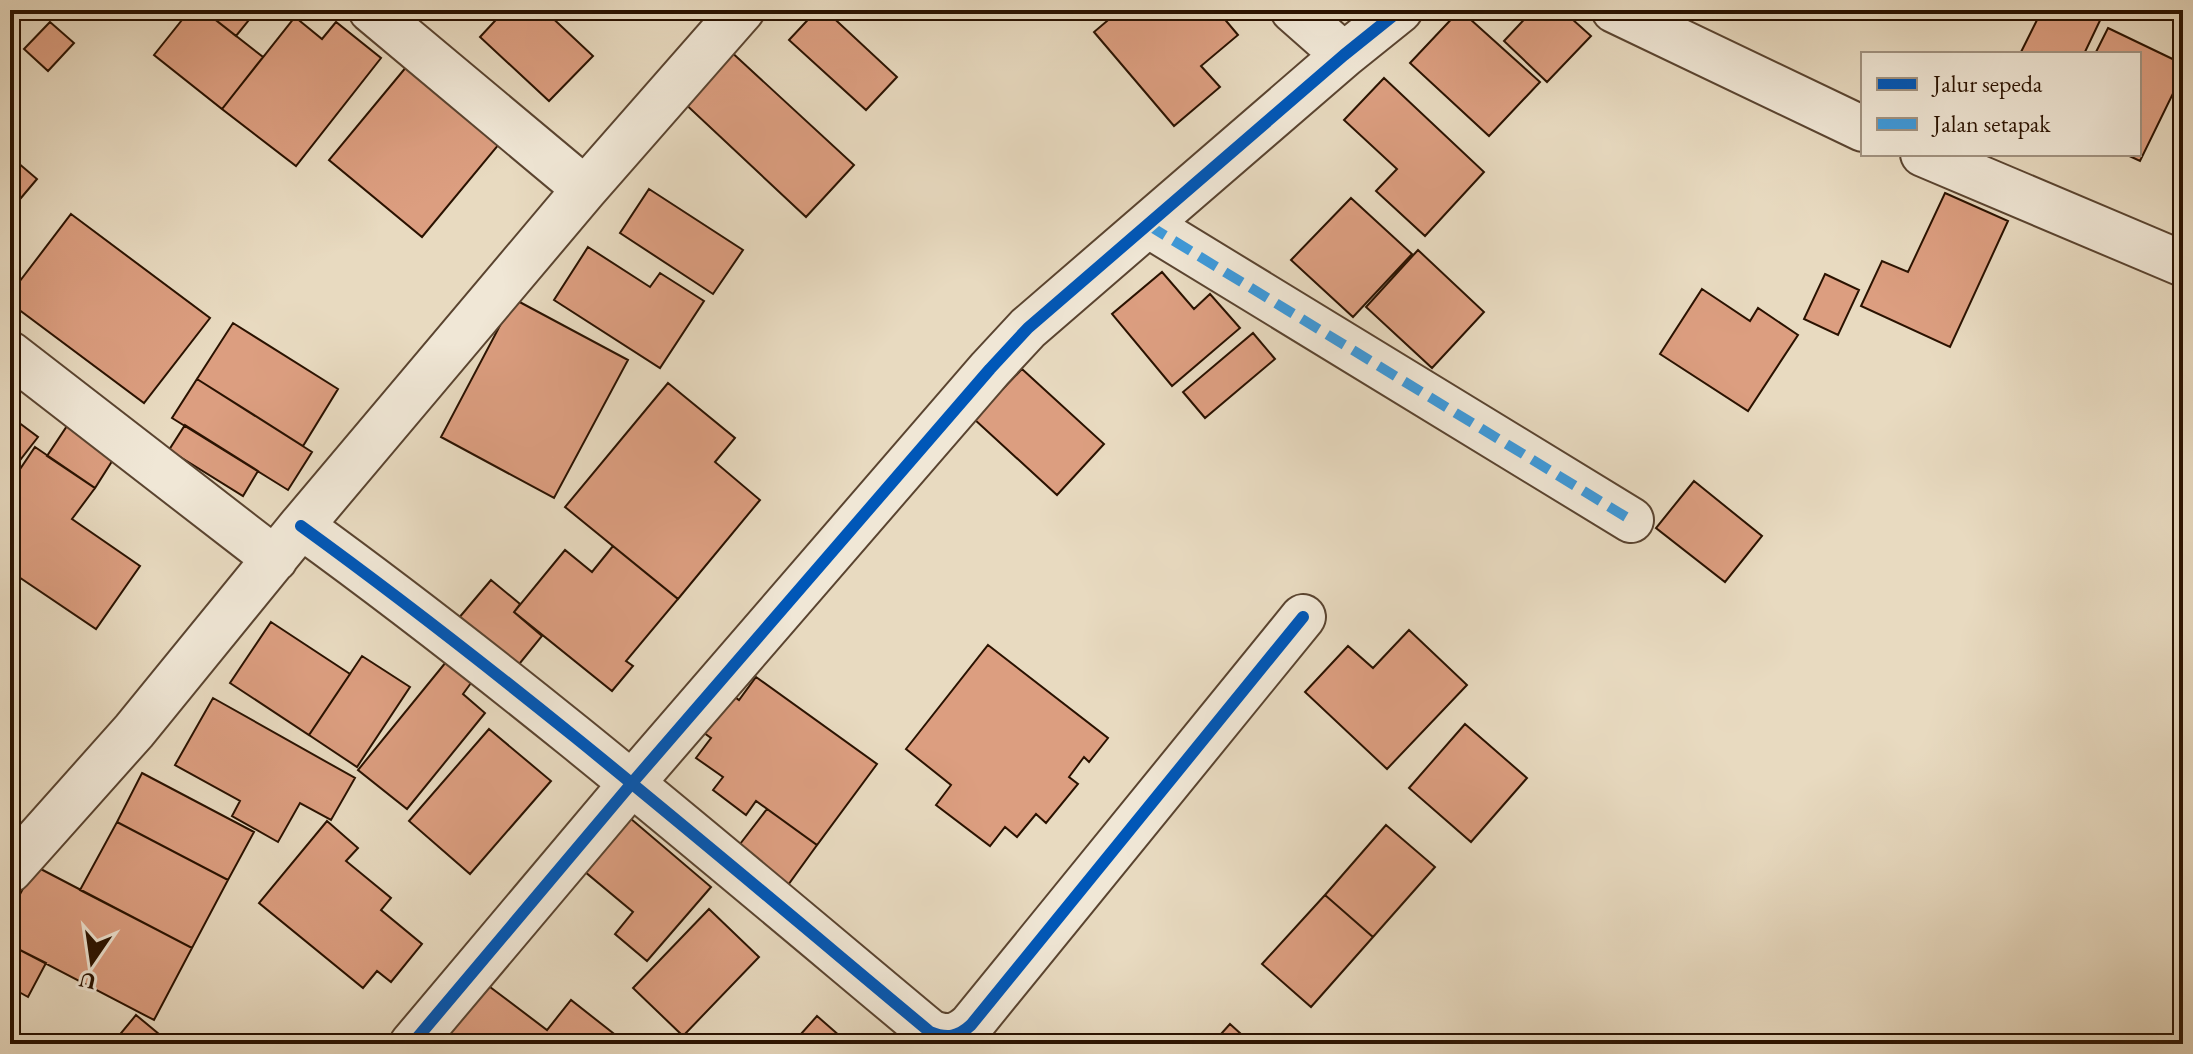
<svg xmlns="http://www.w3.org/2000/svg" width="2193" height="1054" viewBox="0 0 2193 1054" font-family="'EB Garamond',serif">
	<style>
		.building { fill: #dc9e80; stroke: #2a1200; stroke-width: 2 }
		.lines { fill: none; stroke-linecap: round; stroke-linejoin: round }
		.minor-casing { stroke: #5a4430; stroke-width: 48 }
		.minor { stroke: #f0e7d6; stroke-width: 44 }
		.quiet { stroke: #3d9adc; stroke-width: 10; stroke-dasharray: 20 10; stroke-linecap: butt }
		.cycleway-casing { stroke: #f0e7d6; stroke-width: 17 }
		.cycleway { stroke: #0057b8; stroke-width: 12 }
	</style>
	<rect width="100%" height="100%" fill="#e8dac0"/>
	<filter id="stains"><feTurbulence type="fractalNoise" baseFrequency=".0025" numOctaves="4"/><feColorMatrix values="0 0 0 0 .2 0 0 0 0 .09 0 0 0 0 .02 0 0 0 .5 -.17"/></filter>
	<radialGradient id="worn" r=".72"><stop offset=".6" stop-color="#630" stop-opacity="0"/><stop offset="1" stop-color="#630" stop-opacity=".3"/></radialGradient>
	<!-- building -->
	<path class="building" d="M 190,10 L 203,10 L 263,57 L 222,109 L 154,55 Z
		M 203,10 L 257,10 L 236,36 Z
		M 505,10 L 544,10 L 593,56 L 549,101 L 480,37 Z
		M 817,10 L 825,10 L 897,77 L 866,110 L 789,40 Z
		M 1120,10 L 1217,10 L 1238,35 L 1201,66 L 1220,87 L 1174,126 L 1094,32 Z
		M 1460,10 L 1540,82 L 1489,136 L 1410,63 Z
		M 1533,10 L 1562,10 L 1591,36 L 1547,82 L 1504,41 Z
		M 2042,10 L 2105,10 L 2084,54 L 2020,54 Z
		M 295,17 L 322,39 L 336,22 L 381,58 L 296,166 L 222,109 Z
		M 50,22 L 74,43 L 48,71 L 24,49 Z
		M 2108,28 L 2183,64 L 2183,73 L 2140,161 L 2125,154 L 2139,154 L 2139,54 L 2095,54 Z
		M 727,48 L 854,165 L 806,217 L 680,99 Z
		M 407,66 L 500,143 L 422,237 L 329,160 Z
		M 1384,78 L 1484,172 L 1425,236 L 1376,191 L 1397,169 L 1344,120 Z
		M 10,156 L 37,179 L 10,211 Z
		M 649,189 L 743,250 L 713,294 L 620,233 Z
		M 1945,193 L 2008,221 L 1950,347 L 1861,306 L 1882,261 L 1908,272 Z
		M 1351,198 L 1412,254 L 1353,317 L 1291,260 Z
		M 71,214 L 210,318 L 144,403 L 10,303 L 10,294 Z
		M 588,247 L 650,287 L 660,273 L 704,301 L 660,368 L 554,300 Z
		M 1418,250 L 1484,312 L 1432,368 L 1366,307 Z
		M 1162,272 L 1194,309 L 1210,294 L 1240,328 L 1172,386 L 1112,314 Z
		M 1825,274 L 1859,290 L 1838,335 L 1804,319 Z
		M 1702,289 L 1750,321 L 1758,308 L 1798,335 L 1748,411 L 1660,354 Z
		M 514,299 L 628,360 L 554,498 L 441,437 Z
		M 233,323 L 338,389 L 303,446 L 197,379 Z
		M 1253,333 L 1275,359 L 1205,418 L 1183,392 Z
		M 1022,369 L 1104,444 L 1057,495 L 974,419 Z
		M 197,379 L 312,452 L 288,490 L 172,418 Z
		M 668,383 L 735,438 L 715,462 L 760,500 L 678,599 L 565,507 Z
		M 10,416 L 38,437 L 10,473 Z
		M 69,423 L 116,455 L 95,488 L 47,456 Z
		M 185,425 L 258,471 L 243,496 L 169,450 Z
		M 35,447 L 95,488 L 72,519 L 140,566 L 96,629 L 10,571 L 10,484 Z
		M 1694,481 L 1762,536 L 1725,582 L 1656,528 Z
		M 613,546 L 678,599 L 626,661 L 633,666 L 612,691 L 514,612 L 565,550 L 592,572 Z
		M 491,580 L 520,604 L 514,612 L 542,636 L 516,668 L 458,619 Z
		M 271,622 L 350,674 L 309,735 L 230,683 Z
		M 1409,630 L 1467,685 L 1387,769 L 1305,692 L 1348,646 L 1373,668 Z
		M 988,645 L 1108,738 L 1089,762 L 1084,757 L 1069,777 L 1078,784 L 1046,823 L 1036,814 L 1017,837 L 1005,827 L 990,846 L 936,805 L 951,785 L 906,749 Z
		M 362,656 L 410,687 L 357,767 L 309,735 Z
		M 446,662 L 471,683 L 463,694 L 485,713 L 407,809 L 358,770 Z
		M 756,677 L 877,764 L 817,845 L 756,801 L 746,815 L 713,790 L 723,777 L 696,758 L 711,738 L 693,725 L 721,687 L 739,700 Z
		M 213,698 L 355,778 L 331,820 L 300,803 L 278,842 L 232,816 L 240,801 L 175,765 Z
		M 1465,724 L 1527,778 L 1471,842 L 1409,788 Z
		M 489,729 L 551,781 L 470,874 L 409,821 Z
		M 142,773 L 254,832 L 228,880 L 117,822 Z
		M 617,807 L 711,887 L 647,961 L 615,934 L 633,912 L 572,861 Z
		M 767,809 L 817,845 L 788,885 L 737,848 Z
		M 327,821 L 358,848 L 346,861 L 391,898 L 381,910 L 422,944 L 391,982 L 377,971 L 363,988 L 259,903 Z
		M 117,822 L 228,880 L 192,948 L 80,890 Z
		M 1386,825 L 1435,867 L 1373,937 L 1325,895 Z
		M 35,866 L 192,948 L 154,1020 L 10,945 L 10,913 Z
		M 1325,895 L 1373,937 L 1311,1007 L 1262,964 Z
		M 709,909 L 759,957 L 683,1036 L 633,988 Z
		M 10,945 L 46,963 L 28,997 L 10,987 Z
		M 482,981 L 547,1030 L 571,1000 L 627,1044 L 434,1044 Z
		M 136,1015 L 171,1044 L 112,1044 Z
		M 817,1016 L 849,1044 L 792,1044 Z
		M 1230,1024 L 1252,1044 L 1212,1044 Z"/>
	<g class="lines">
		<!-- minor casing -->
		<g class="minor-casing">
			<path id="minor" d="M 371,10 L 585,189
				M 1293,10 L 1344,55
				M 1614,10 L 1863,129
				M 1923,154 L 2183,264
				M 1148,225 L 1631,520
				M 10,354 L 275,559
				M 301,526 C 519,684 724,860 930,1032 C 947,1039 958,1037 971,1025 L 1303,617
				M 10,870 L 134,731 L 301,526 L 585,189 L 742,10
				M 412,1044 L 632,783 L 990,369 L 1028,328 L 1344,55 L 1400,10"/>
		</g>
		<!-- minor -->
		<use href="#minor" class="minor"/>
		<!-- quiet -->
		<path class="quiet" d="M 1148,225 L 1631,520"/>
		<!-- cycleway casing -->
		<g class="cycleway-casing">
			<path id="cycleway" d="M 301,526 C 519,684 724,860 930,1032 C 947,1039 958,1037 971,1025 L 1303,617
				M 412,1044 L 632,783 L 990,369 L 1028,328 L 1344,55 L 1400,10"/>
		</g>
		<!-- cycleway -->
		<use href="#cycleway" class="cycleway"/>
	</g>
	<!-- margin -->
	<rect width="2193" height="1054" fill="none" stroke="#e8dac0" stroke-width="40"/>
	<rect x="12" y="12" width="2169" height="1030" fill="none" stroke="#2a1200" stroke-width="4"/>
	<rect x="20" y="20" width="2153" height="1014" fill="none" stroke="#2a1200" stroke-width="2"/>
	<!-- legend -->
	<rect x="1861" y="52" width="280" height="104" fill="#f0e7d6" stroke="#a19280" stroke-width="2"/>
	<rect x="1877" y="78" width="40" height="12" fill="#0057b8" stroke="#a19280" stroke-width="2"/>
	<text x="1933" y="92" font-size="24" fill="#2a1200">Jalur sepeda</text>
	<rect x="1877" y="118" width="40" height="12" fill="#3d9adc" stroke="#a19280" stroke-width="2"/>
	<text x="1933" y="132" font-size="24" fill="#2a1200">Jalan setapak</text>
	<!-- north arrow -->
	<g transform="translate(92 962) rotate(193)" stroke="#f0e7d6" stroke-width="6" paint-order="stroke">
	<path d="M0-6L14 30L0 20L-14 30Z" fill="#2a1200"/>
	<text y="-12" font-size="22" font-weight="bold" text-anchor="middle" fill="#2a1200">U</text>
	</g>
	<rect width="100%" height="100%" filter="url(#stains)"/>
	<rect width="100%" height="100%" fill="url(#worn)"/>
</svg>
